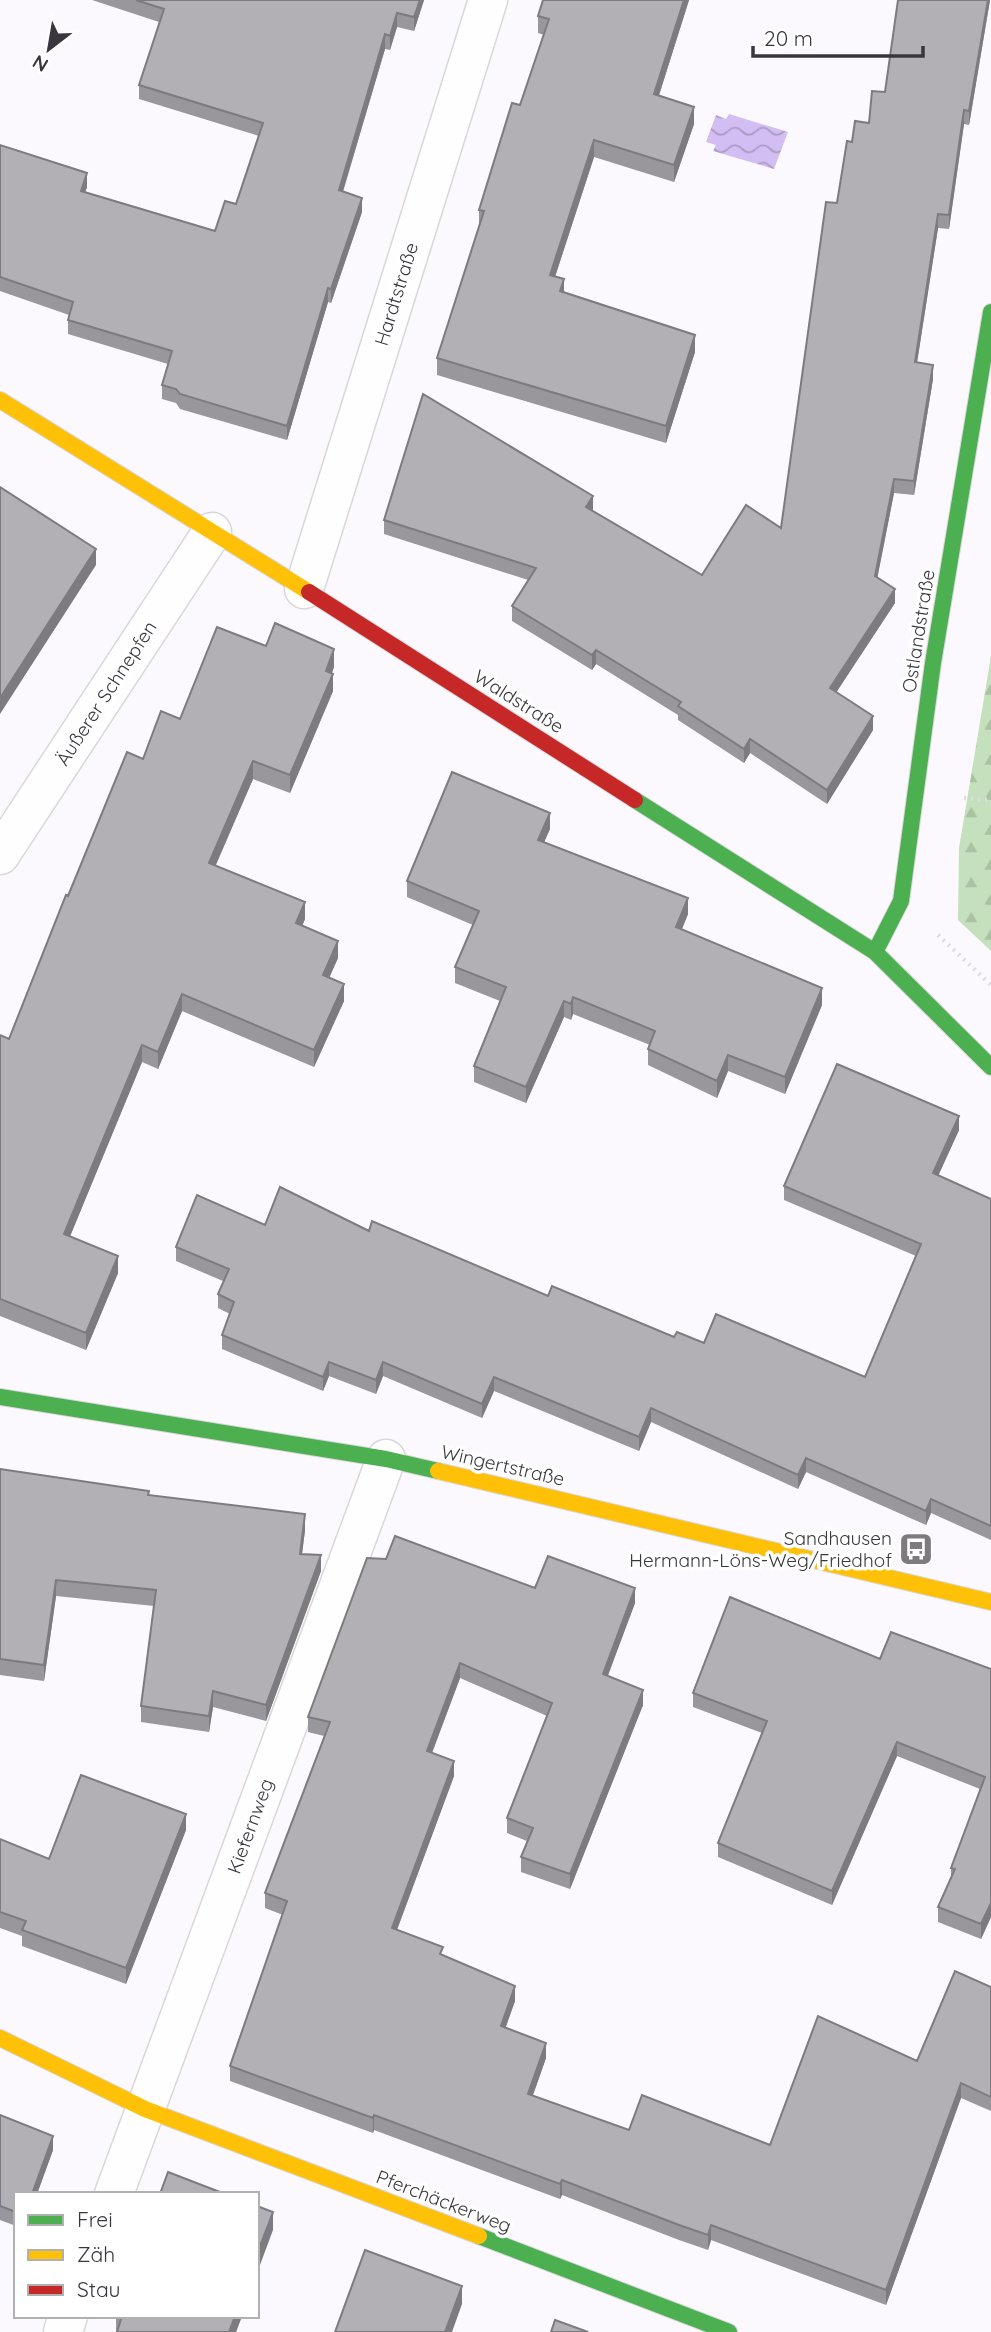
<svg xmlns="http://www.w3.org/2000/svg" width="991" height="2332" viewBox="0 0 991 2332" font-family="Quicksand,sans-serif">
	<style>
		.forest { fill: url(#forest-firs) }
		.water { fill: url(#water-waves) }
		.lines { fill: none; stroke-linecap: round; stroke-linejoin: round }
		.street-casing { stroke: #d8d7db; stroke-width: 41 }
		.fast-casing { stroke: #d8d7db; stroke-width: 18 }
		.slow-casing { stroke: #d8d7db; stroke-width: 18 }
		.jam-casing { stroke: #d8d7db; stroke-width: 18 }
		.path { stroke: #ddddde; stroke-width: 4.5; stroke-dasharray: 2 5; stroke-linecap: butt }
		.street { stroke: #fefeff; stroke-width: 38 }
		.fast { stroke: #4caf50; stroke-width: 16 }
		.slow { stroke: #ffc107; stroke-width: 16 }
		.jam { stroke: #c62828; stroke-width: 16 }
		.wall { fill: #99979c }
		.shaded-wall { fill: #7d7b7f }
		.building { fill: #b2b0b5; stroke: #7d7b7f; stroke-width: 2 }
		.labels { text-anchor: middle; stroke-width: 7; stroke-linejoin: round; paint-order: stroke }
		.street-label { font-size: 19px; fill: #39373d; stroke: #fff }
		.poi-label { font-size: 19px; fill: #39373d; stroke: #fff; text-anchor: end }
	</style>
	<defs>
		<pattern id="forest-firs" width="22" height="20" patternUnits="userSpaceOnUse" patternTransform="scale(1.75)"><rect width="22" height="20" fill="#c5e0bd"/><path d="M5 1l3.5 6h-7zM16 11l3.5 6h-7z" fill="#aac1a3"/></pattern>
		<pattern id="water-waves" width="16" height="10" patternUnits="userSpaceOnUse" patternTransform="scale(1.75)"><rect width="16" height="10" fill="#d2bef2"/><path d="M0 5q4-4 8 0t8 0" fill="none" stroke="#ab9bc5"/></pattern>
	</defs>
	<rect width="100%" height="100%" fill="#fbf9fd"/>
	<!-- forest -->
	<path class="forest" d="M 991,656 L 991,951 L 958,920 L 959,848 Z"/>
	<!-- water -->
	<path class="water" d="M 729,114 L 788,132 L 774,169 L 713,151 L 716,145 L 706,142 L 716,115 L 726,119 Z"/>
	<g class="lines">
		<!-- street casing -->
		<g class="street-casing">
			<path id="street" d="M 304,589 L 488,0
				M 0,855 L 212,532
				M 114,2194 L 386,1459
				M 63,2332 L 68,2316"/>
		</g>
		<!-- fast casing -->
		<g class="fast-casing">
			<path id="fast" d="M 635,800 L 875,952 L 991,1067
				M 875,952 L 901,901 L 933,663 L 991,312
				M 0,1397 L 386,1459 L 438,1471
				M 479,2236 L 729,2332"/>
		</g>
		<!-- slow casing -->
		<g class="slow-casing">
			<path id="slow" d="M 0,400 L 309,592
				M 438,1471 L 991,1602
				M 0,2038 L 145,2109 L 479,2236"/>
		</g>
		<!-- jam casing -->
		<g class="jam-casing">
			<path id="jam" d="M 309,592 L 635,800"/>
		</g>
		<!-- path -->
		<path class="path" d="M 964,798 L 991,800
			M 938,935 L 991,985"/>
		<!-- street -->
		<use href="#street" class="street"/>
		<!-- fast -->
		<use href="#fast" class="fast"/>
		<!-- slow -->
		<use href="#slow" class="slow"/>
		<!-- jam -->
		<use href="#jam" class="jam"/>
	</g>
	<!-- wall -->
	<path class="wall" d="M 92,0 L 424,0 L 414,31 L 397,27 L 390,50 L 385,49 L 343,192 L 362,212 L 331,303 L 328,302 L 287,440 L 180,409 L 176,403 L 162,399 L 162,385 L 168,364 L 68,334 L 68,320 L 69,315 L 0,291 L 0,145 L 87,187 L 85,192 L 215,231 L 236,204 L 259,136 L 139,99 L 139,85 L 159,22 Z
		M 543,0 L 689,0 L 659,95 L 694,124 L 674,182 L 594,157 L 555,277 L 564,293 L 695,352 L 666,443 L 437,375 L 437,358 L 479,226 L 479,210 L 520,105 L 544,35 L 538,33 L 538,16 Z
		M 898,0 L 990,0 L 969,125 L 964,124 L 949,229 L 938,228 L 917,362 L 933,379 L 914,495 L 894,493 L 877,578 L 895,603 L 836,692 L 873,730 L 827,804 L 750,753 L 744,763 L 678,720 L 678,715 L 596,664 L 592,670 L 512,621 L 512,606 L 528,580 L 384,534 L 384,520 L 593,511 L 702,575 L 781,528 L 837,203 L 852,142 L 869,123 L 885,92 Z
		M 266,646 L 334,667 L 332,673 L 333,691 L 290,793 L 253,779 L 216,865 L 305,919 L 302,926 L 338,958 L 329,977 L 344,1001 L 314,1067 L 182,1011 L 158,1069 L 142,1062 L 70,1236 L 118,1273 L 86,1350 L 0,1316 L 0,1035 L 9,1039 L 68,896 L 143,759 L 180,719 Z
		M 550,829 L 544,842 L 688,914 L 682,929 L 822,1005 L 785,1094 L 728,1071 L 717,1098 L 648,1065 L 648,1049 L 650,1045 L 573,1014 L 571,1020 L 564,1017 L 526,1103 L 474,1082 L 474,1066 L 500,1001 L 455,983 L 455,967 L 473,925 L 407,897 L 407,881 Z
		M 959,1130 L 938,1176 L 991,1199 L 991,1540 L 931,1513 L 926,1525 L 806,1472 L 798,1489 L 651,1422 L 639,1451 L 494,1391 L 482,1418 L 383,1376 L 376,1394 L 329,1376 L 323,1391 L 222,1349 L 222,1335 L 230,1314 L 218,1308 L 218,1294 L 223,1281 L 176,1261 L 176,1247 L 265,1225 L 369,1231 L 548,1296 L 674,1337 L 865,1377 L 916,1256 L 784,1200 L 784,1186 Z
		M 0,1469 L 149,1496 L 305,1530 L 302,1554 L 321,1571 L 266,1721 L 213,1707 L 209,1732 L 141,1722 L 141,1706 L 154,1606 L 56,1596 L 44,1681 L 0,1675 Z
		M 535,1588 L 635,1603 L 607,1676 L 643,1705 L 570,1889 L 521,1872 L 521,1857 L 527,1841 L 507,1833 L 507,1818 L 547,1716 L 460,1678 L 432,1753 L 454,1776 L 397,1930 L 443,1955 L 515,2001 L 505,2027 L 546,2058 L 533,2095 L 629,2130 L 770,2145 L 917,2061 L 991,1987 L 991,2111 L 961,2098 L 886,2305 L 711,2240 L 708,2250 L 679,2240 L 562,2195 L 560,2199 L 374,2130 L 373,2133 L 230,2081 L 230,2066 L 283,1915 L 265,1908 L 265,1893 L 324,1736 L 308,1732 L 308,1717 Z
		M 880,1659 L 991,1669 L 991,1917 L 981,1939 L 938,1922 L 938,1907 L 951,1879 L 951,1868 L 980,1789 L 897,1756 L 832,1905 L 718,1857 L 718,1843 L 762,1733 L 693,1707 L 693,1693 Z
		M 186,1830 L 126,1984 L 22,1946 L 22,1936 L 0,1928 L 0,1839 L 49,1859 Z
		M 0,2115 L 53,2150 L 37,2194 L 16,2194 L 16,2226 L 0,2220 Z
		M 116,2316 L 242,2316 L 236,2332 L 116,2332 Z"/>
	<!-- shaded-wall -->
	<path class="shaded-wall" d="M 420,0 L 424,0 L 414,31 L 414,17 Z
		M 684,0 L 689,0 L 654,111 L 654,94 Z
		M 988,0 L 990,0 L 969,125 L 969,111 Z
		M 397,13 L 397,27 L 390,50 L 390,36 Z
		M 385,34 L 385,49 L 339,204 L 339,190 Z
		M 694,107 L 694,124 L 674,182 L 674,165 Z
		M 964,110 L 964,124 L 949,229 L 949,215 Z
		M 594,140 L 594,157 L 550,292 L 550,275 Z
		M 87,173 L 87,187 L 81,205 L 81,191 Z
		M 362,198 L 362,212 L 331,303 L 331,289 Z
		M 938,214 L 938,228 L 915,376 L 915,362 Z
		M 564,279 L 564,296 L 560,291 Z
		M 328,288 L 328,302 L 287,440 L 287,426 Z
		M 695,335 L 695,352 L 666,443 L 666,426 Z
		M 933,365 L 933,379 L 914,495 L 914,481 Z
		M 894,479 L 894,493 L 875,590 L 875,576 Z
		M 593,496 L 593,510 L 586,507 Z
		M 96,549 L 96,565 L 0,714 L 0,698 Z
		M 895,589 L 895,603 L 830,702 L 830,688 Z
		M 334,649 L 334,667 L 326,688 L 326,671 Z
		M 596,650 L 596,664 L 592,670 L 592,655 Z
		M 333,674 L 333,691 L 290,793 L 290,775 Z
		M 873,716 L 873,730 L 827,804 L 827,790 Z
		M 750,739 L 750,753 L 744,763 L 744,749 Z
		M 253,761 L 253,779 L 209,880 L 209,863 Z
		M 550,813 L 550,829 L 538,856 L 538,840 Z
		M 688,898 L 688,914 L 676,943 L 676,927 Z
		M 305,902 L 305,919 L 296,941 L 296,923 Z
		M 338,941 L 338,958 L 323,992 L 323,975 Z
		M 344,984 L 344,1001 L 314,1067 L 314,1050 Z
		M 822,988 L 822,1005 L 785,1094 L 785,1077 Z
		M 182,994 L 182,1011 L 158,1069 L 158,1052 Z
		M 573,997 L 573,1014 L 571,1020 L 571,1004 Z
		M 564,1001 L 564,1017 L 526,1103 L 526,1087 Z
		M 142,1045 L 142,1062 L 64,1251 L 64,1234 Z
		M 728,1055 L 728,1071 L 717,1098 L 717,1081 Z
		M 959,1116 L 959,1130 L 933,1187 L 933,1173 Z
		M 118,1256 L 118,1273 L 86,1350 L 86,1333 Z
		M 329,1362 L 329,1376 L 323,1391 L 323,1377 Z
		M 383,1362 L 383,1376 L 376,1394 L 376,1380 Z
		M 494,1377 L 494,1391 L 482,1418 L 482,1404 Z
		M 651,1408 L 651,1422 L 639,1451 L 639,1437 Z
		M 806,1458 L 806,1472 L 798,1489 L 798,1475 Z
		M 931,1499 L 931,1513 L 926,1525 L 926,1511 Z
		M 305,1514 L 305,1530 L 300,1570 L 300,1554 Z
		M 321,1555 L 321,1571 L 266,1721 L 266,1705 Z
		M 56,1580 L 56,1596 L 44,1681 L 44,1665 Z
		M 635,1588 L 635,1603 L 603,1689 L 603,1674 Z
		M 460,1663 L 460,1678 L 427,1766 L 427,1751 Z
		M 643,1690 L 643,1705 L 570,1889 L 570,1874 Z
		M 213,1691 L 213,1707 L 209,1732 L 209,1716 Z
		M 897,1742 L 897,1756 L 832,1905 L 832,1891 Z
		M 454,1761 L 454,1776 L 392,1943 L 392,1928 Z
		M 186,1814 L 186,1830 L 126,1984 L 126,1968 Z
		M 991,1903 L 991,1917 L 981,1939 L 981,1924 Z
		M 515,1986 L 515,2001 L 501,2041 L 501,2026 Z
		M 546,2043 L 546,2058 L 528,2109 L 528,2094 Z
		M 961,2083 L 961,2098 L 886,2305 L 886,2290 Z
		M 374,2115 L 374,2130 L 373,2133 L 373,2118 Z
		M 53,2136 L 53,2150 L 37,2194 L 32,2194 Z
		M 562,2180 L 562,2195 L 560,2199 L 560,2184 Z
		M 273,2212 L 273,2230 L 257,2273 L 257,2254 Z
		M 711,2225 L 711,2240 L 708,2250 L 708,2235 Z
		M 462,2286 L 462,2304 L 452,2332 L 445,2332 Z
		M 235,2316 L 242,2316 L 236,2332 L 229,2332 Z"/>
	<!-- building -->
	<path class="building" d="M 136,0 L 420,0 L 414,17 L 397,13 L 390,36 L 385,34 L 339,190 L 362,198 L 331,289 L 328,288 L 287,426 L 180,394 L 176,389 L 162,385 L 172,351 L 68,320 L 73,302 L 0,277 L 0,145 L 87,173 L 81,191 L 215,231 L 225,201 L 236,204 L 263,123 L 139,85 L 164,9 Z
		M 543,0 L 684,0 L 654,94 L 694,107 L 674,165 L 594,140 L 550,275 L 564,279 L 560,291 L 695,335 L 666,426 L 437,358 L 484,211 L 479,210 L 512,103 L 520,105 L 549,19 L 538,16 Z
		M 898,0 L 988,0 L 969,111 L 964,110 L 949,215 L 938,214 L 915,362 L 933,365 L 914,481 L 894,479 L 875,576 L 895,589 L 830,688 L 873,716 L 827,790 L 750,739 L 744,749 L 678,706 L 681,702 L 596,650 L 592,655 L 512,606 L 536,568 L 384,520 L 423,394 L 593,496 L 586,507 L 702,575 L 746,505 L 781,528 L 826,202 L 837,203 L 847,141 L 852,142 L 855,121 L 869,123 L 872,91 L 885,92 Z
		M 0,487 L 96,549 L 0,698 Z
		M 275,623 L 334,649 L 326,671 L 333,674 L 290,775 L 253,761 L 209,863 L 305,902 L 296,923 L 338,941 L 323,975 L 344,984 L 314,1050 L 182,994 L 158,1052 L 142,1045 L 64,1234 L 118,1256 L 86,1333 L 0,1299 L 0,1035 L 9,1039 L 66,895 L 68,896 L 127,752 L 143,759 L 161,711 L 180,719 L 217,627 L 266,646 Z
		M 452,772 L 550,813 L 538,840 L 688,898 L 676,927 L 822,988 L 785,1077 L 728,1055 L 717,1081 L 648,1049 L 655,1031 L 573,997 L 571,1004 L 564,1001 L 526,1087 L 474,1066 L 506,987 L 455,967 L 479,911 L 407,881 Z
		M 837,1064 L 959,1116 L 933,1173 L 991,1199 L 991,1526 L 931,1499 L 926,1511 L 806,1458 L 798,1475 L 651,1408 L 639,1437 L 494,1377 L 482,1404 L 383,1362 L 376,1380 L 329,1362 L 323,1377 L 222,1335 L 234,1302 L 218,1294 L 229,1269 L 176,1247 L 197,1195 L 265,1225 L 280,1187 L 369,1231 L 372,1221 L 548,1296 L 552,1286 L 674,1337 L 677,1332 L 704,1343 L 716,1314 L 865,1377 L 921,1244 L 784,1186 Z
		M 0,1469 L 149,1491 L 148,1495 L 305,1514 L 300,1554 L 321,1555 L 266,1705 L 213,1691 L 209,1716 L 141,1706 L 156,1590 L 56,1580 L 44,1665 L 0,1659 Z
		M 395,1536 L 535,1588 L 548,1556 L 635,1588 L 603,1674 L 643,1690 L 570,1874 L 521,1857 L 533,1828 L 507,1818 L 552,1703 L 460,1663 L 427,1751 L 454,1761 L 392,1928 L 443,1947 L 440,1954 L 515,1986 L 501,2026 L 546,2043 L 528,2094 L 629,2130 L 642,2095 L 770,2145 L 818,2016 L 917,2061 L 955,1971 L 991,1987 L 991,2097 L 961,2083 L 886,2290 L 711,2225 L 708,2235 L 679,2225 L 562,2180 L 560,2184 L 374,2115 L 373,2118 L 230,2066 L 287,1901 L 265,1893 L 330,1722 L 308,1717 L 367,1558 L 386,1559 Z
		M 730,1597 L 880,1659 L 891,1632 L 991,1669 L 991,1903 L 981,1924 L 938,1907 L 955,1869 L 951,1868 L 985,1777 L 897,1742 L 832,1891 L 718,1843 L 767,1721 L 693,1693 Z
		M 81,1775 L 186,1814 L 126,1968 L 22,1930 L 26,1921 L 0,1912 L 0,1839 L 49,1859 Z
		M 0,2115 L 53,2136 L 32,2194 L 16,2194 L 16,2212 L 0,2206 Z
		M 168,2172 L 225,2194 L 160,2194 Z
		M 257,2206 L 273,2212 L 257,2254 Z
		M 365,2250 L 462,2286 L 445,2332 L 335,2332 Z
		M 122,2316 L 235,2316 L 229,2332 L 117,2332 Z
		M 555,2320 L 588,2332 L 551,2332 Z"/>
	<!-- icons -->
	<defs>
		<g id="bus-square" transform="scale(1.75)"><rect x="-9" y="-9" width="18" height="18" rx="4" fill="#7d7b80" stroke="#fff"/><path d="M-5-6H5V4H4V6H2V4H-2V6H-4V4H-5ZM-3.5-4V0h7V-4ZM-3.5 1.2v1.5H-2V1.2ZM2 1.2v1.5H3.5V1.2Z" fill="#fff"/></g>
	</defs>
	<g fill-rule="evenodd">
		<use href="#bus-square" x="916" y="1549"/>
	</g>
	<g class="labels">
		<!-- street labels -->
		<g class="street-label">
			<text transform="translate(396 294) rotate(-73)" y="7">Hardtstraße</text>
			<text transform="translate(918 631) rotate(-81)" y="7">Ostlandstraße</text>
			<text transform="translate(106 693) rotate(-57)" y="7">Äußerer Schnepfen</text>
			<text transform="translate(519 701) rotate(32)" y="7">Waldstraße</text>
			<text transform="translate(503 1465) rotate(13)" y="7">Wingertstraße</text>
			<text transform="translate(250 1826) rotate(-70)" y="7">Kiefernweg</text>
			<text transform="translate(444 2201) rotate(21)" y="7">Pferchäckerweg</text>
		</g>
		<!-- poi labels -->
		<g class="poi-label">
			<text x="892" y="1545">Sandhausen<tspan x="892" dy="22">Hermann-Löns-Weg/Friedhof</tspan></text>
		</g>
	</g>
	<!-- legend -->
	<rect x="14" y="2192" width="245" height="126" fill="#ffffff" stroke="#b0afb1" stroke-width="2"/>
	<rect x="28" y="2215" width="35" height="10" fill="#4caf50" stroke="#b0afb1" stroke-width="2"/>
	<text x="77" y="2227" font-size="21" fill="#39373d">Frei</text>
	<rect x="28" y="2250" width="35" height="10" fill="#ffc107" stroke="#b0afb1" stroke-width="2"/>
	<text x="77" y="2262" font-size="21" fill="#39373d">Zäh</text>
	<rect x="28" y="2285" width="35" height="10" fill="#c62828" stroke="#b0afb1" stroke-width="2"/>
	<text x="77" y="2297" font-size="21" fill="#39373d">Stau</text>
	<!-- north arrow -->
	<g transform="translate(49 49) rotate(211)" stroke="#ffffff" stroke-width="5" paint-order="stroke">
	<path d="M0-5L12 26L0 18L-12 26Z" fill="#39373d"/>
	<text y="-10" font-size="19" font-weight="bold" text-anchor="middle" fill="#39373d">N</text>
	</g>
	<!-- scale -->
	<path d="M753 46v10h170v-10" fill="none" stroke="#39373d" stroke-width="3.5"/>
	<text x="764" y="46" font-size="21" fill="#39373d" stroke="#ffffff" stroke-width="5" paint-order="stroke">20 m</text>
</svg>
